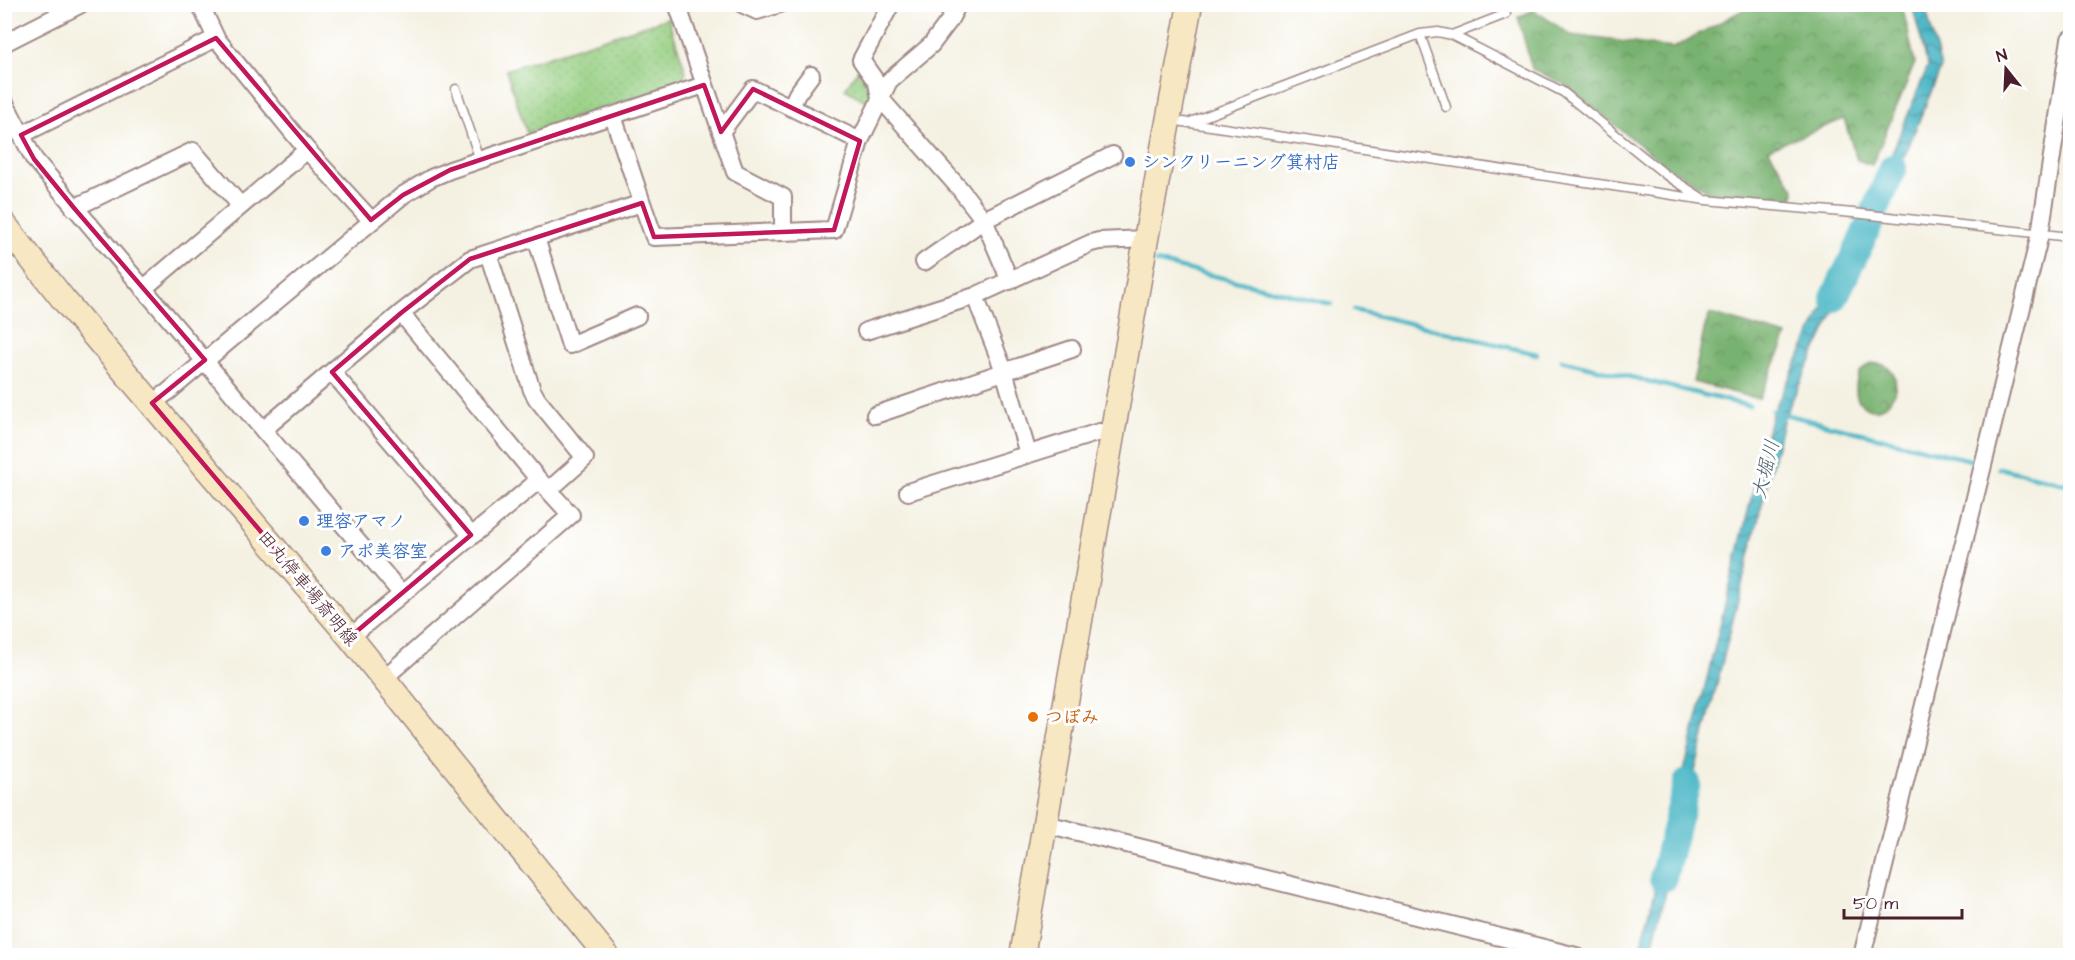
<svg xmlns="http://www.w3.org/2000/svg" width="2075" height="960" viewBox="0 0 2075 960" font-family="'Architects Daughter','Klee One',sans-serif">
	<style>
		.grass { fill: url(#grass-dots); stroke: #707756; stroke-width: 1.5 }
		.forest { fill: url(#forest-crowns); stroke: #61684e; stroke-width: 1.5 }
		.water { fill: url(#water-waves); stroke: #4a6b78; stroke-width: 1.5 }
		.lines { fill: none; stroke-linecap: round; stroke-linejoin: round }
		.stream { stroke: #4bb7c6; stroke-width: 4.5 }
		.river { stroke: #4bb7c6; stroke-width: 28 }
		.lane-casing { stroke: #9f8886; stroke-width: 11 }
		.street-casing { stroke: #9f8886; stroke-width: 20 }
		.secondary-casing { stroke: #9f8886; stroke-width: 27 }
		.lane { stroke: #fff; stroke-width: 8 }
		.street { stroke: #fff; stroke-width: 16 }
		.secondary { stroke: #f7e8c3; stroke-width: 24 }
		.marked { fill: none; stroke: #c2185b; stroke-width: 4.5; stroke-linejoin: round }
		.shop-dot { fill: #3f7fe0; stroke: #fff; stroke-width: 2 }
		.food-dot { fill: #e8710a; stroke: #fff; stroke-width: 2 }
		.labels { text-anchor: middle; stroke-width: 6; stroke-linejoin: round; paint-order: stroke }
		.shop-label { font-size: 18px; font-weight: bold; fill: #366cbe; stroke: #fff; text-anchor: start }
		.street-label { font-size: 18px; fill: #4a1f2b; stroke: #fff }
		.food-label { font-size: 18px; font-weight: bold; fill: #c56008; stroke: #fff; text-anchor: start }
		.water-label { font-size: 20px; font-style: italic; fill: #4a5c69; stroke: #fff }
	</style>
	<defs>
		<pattern id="grass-dots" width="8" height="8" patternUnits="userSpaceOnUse" patternTransform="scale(1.5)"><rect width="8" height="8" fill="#96cf82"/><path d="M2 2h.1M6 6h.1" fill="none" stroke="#83b170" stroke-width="1.8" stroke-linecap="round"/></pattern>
		<pattern id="forest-crowns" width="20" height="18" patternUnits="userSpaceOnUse" patternTransform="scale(1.5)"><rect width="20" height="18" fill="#78b270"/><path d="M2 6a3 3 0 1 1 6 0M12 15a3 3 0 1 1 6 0" fill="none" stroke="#64905c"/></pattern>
		<pattern id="water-waves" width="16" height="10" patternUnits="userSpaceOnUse" patternTransform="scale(1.5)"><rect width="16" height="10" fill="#4bb7c6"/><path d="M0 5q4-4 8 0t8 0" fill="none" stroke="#4094a1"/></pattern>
	</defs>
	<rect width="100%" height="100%" fill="#fff"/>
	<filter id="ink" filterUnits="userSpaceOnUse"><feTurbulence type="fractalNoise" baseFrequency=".0167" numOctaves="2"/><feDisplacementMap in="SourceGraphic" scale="12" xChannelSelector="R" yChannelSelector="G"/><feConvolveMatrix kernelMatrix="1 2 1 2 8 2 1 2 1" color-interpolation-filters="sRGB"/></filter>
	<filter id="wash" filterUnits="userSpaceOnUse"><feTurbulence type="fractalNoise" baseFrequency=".008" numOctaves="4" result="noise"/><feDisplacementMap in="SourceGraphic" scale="24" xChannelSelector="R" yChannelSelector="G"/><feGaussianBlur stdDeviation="1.35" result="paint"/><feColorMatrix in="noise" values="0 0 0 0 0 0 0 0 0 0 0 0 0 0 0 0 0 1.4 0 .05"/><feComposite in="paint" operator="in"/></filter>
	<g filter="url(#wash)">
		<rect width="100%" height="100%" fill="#f4f1e2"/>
		<!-- grass -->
		<path class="grass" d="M 668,18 L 686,72 L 681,83 L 527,133 L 506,70 Z
			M 857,71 L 863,77 L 872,97 L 869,103 L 845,89 Z"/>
		<!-- forest -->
		<path class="forest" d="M 1754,4 L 1902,5 L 1915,63 L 1872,165 L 1857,160 L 1844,119 L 1768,149 L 1794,189 L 1793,199 L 1710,192 L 1666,166 L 1564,84 L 1532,69 L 1518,17 L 1534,10 L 1571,35 L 1673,48 Z
			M 1710,314 L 1787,336 L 1759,399 L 1693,382 L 1705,326 Z
			M 1872,363 C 1876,364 1882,364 1886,366 C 1909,380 1886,423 1863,405 C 1857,401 1856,396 1856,389 C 1856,375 1861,369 1872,363 Z"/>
		<!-- water -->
		<path class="water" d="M 1912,5 L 1925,5 L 1941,68 L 1884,206 L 1871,204 L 1928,66 Z
			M 1845,262 L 1856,266 L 1784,417 L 1682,823 L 1672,820 L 1772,414 Z
			M 1668,839 L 1678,843 L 1650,955 L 1639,955 Z"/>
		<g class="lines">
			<!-- stream -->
			<path class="stream" d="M 1156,262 L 1331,304
				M 1354,310 L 1537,354
				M 1561,360 L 1749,406
				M 1772,411 L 1974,461
				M 1999,468 L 2070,485"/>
			<!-- river -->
			<path class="river" d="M 1834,298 L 1868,227 L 1893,168
				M 1663,878 L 1687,783"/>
		</g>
	</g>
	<g filter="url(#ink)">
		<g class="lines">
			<!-- lane casing -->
			<g class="lane-casing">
				<path id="lane" d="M 1420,34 L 1446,107
					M 1452,35 L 1506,14
					M 456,89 L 480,160
					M 1170,120 L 1706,200 L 1853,213 L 2070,237
					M 1188,123 L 1420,34 L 1438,32 L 1452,35 L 1563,92 L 1666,175 L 1702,198"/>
			</g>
			<!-- street casing -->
			<g class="street-casing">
				<path id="street" d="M 200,4 L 216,38 L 307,150 L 371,220
					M 742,4 L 757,11 L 780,4
					M 891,4 L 861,60 L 877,83 L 880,98 L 960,189 L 984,220 L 1010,281
					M 4,43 L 81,4
					M 4,101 L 34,159 L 401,593
					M 791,107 L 797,94 L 811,75
					M 613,116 L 642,203
					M 721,132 L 753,89 L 860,141
					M 21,135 L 216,38
					M 74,208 L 193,151 L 240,205
					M 783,232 L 834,230 L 860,141 L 889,81 L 931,45 L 949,21 L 958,4
					M 536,238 L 570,345 L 637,316
					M 488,253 L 532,390 L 537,399 L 585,458 L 549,490
					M 924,262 L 984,220 L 1113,155
					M 143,289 L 307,150
					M 975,296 L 1004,371 L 1028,454
					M 866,331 L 975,296 L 1091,243 L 1099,241 L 1146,239
					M 332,372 L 471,535
					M 152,403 L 168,392 L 403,195 L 431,178 L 450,170 L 704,85
					M 875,415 L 1072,349
					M 263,430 L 401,313 L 470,259 L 642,203 L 654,237 L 783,232 L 783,197 L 735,172 L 677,4
					M 908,492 L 1099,432 L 1113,434
					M 350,637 L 539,480
					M 384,678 L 571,515 L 539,480 L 401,313
					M 1046,824 L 1576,956
					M 1862,956 L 2040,234 L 2070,39"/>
			</g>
			<!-- secondary casing -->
			<g class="secondary-casing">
				<path id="secondary" d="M 4,224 L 63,299 L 350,637 L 607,956
					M 1022,956 L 1146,239 L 1190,4"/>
			</g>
			<!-- lane -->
			<use href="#lane" class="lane"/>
			<!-- street -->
			<use href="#street" class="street"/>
			<!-- secondary -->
			<use href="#secondary" class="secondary"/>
		</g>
	</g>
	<!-- marked area -->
	<path class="marked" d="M 216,38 L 371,220 L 403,195 L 450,170 L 704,85 L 721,132 L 753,89 L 860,141 L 834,230 L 654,237 L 642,203 L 470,259 L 401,313 L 332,372 L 471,535 L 350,637 L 152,403 L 205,360 L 74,208 L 34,159 L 21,135 Z"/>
	<!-- markers -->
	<g class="shop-dot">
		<circle cx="1130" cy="162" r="6"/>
		<circle cx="304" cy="521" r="6"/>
		<circle cx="326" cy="551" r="6"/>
	</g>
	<circle class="food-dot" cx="1033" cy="717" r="6"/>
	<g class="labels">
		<!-- shop labels -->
		<g class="shop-label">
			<text x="1142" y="168">シンクリーニング箕村店</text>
			<text x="316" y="527">理容アマノ</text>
			<text x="338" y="557">アポ美容室</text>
		</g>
		<!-- street labels -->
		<g class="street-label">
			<text transform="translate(308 588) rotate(50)" y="6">田丸停車場斎明線</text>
		</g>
		<!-- food labels -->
		<g class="food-label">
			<text x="1045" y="723">つぼみ</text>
		</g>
		<!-- water labels -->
		<g class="water-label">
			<text transform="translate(1765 469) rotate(-76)" y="7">大堀川</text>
		</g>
	</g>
	<!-- margin -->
	<rect width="2075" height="960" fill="none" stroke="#fff" stroke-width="24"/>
	<!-- north arrow -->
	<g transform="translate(2006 69) rotate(342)" stroke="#ffffff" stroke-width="4.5" paint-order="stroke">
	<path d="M0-4.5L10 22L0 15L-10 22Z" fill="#4a1f2b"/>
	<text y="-9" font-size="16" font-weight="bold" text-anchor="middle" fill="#4a1f2b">N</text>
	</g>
	<!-- scale -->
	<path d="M1844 909v9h118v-9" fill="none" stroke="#4a1f2b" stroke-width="3"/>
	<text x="1853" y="909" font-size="18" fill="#4a1f2b" stroke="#ffffff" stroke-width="4.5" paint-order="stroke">50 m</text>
</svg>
